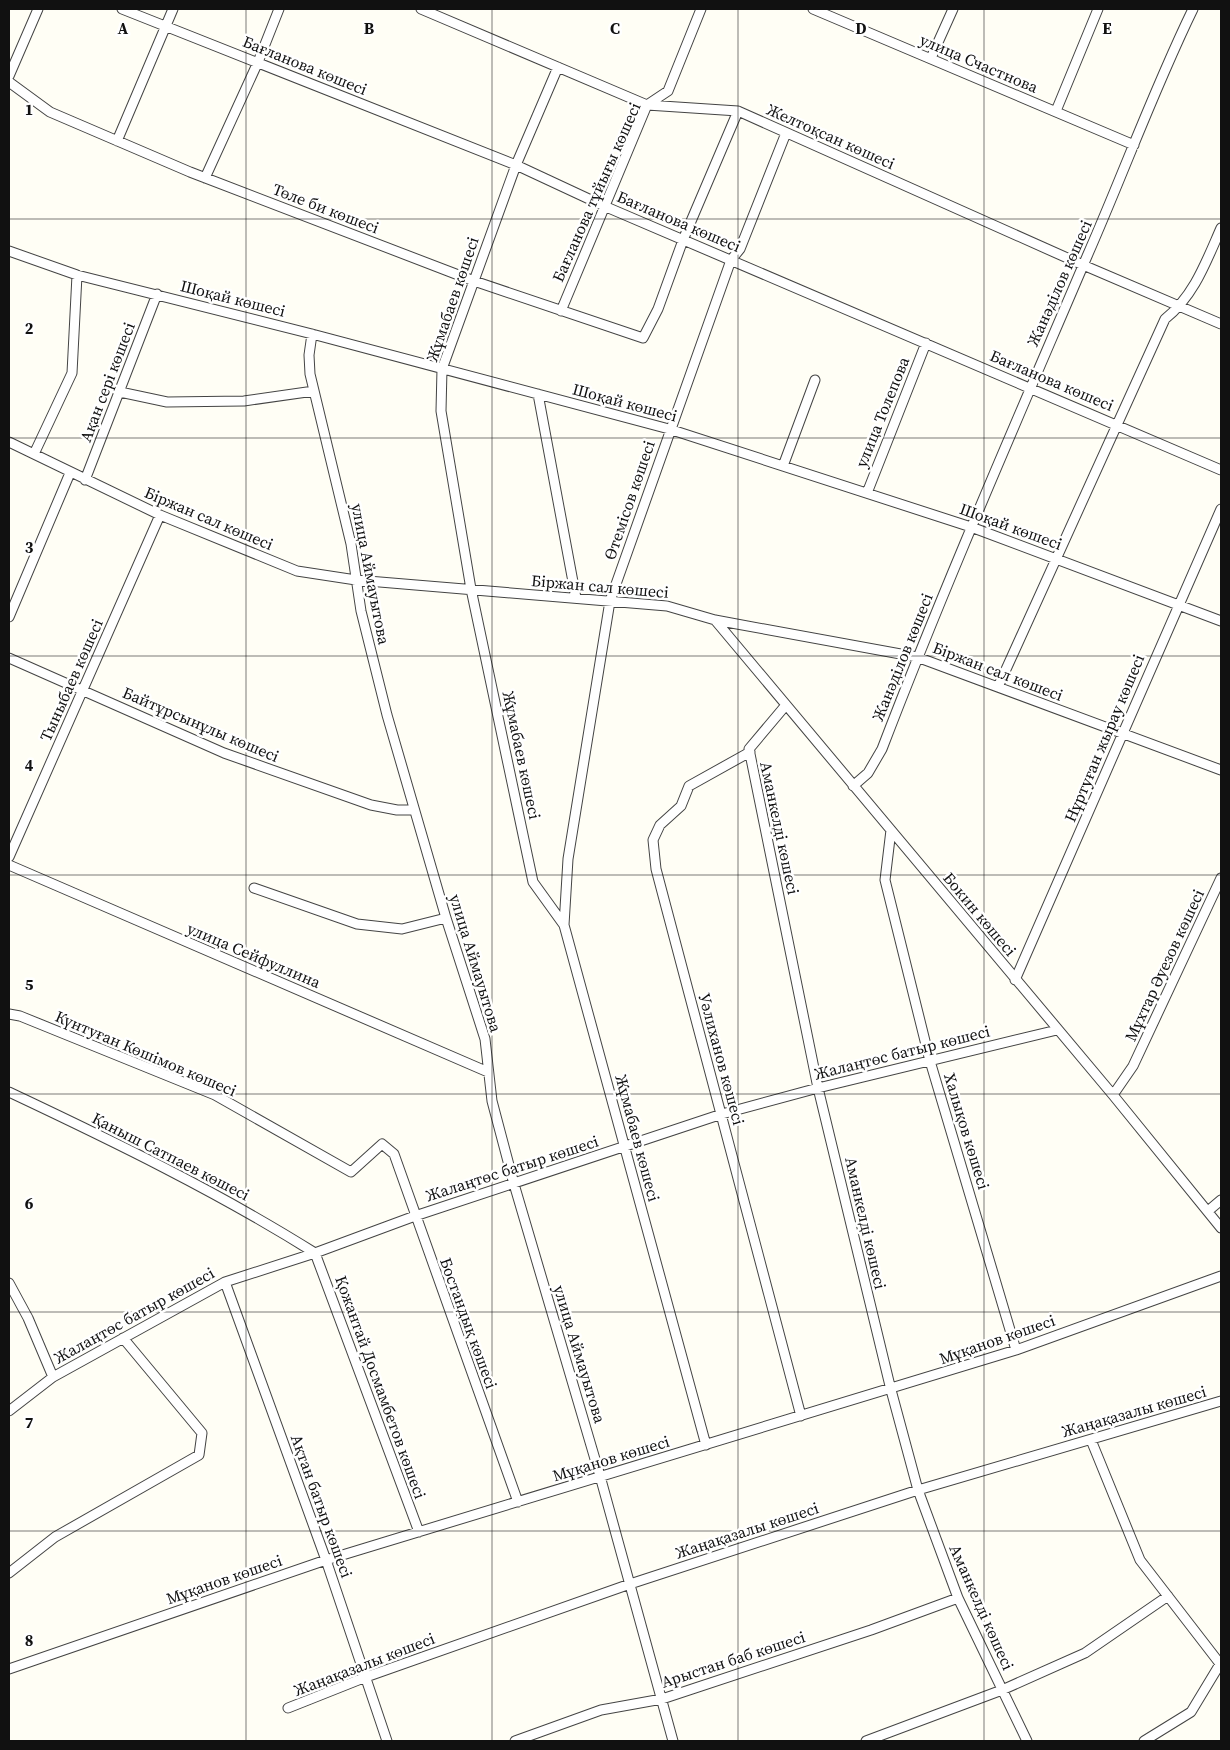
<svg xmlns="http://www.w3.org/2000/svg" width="1230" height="1750" viewBox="0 0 1230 1750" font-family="'Source Serif 4',serif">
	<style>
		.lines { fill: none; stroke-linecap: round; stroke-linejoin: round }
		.street-casing { stroke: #444; stroke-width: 11 }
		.street { stroke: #fff; stroke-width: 9 }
		.grid { fill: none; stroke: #111; stroke-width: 1; stroke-opacity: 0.55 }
		.labels { text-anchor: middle; stroke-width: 5; stroke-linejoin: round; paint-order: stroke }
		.street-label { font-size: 16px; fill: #111; stroke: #fff }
		.grid-label { font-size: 16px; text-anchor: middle; font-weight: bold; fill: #111; stroke: #fff; stroke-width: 5; stroke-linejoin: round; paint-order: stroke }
	</style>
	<rect width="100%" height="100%" fill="#fffef5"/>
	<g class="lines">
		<!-- street casing -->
		<g class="street-casing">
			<path id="street" d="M 122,9 L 516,165 L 604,206 L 1221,470
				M 421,9 L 647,105 L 738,111 L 1083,265 L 1221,324
				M 813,9 L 1134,145
				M 931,58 L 953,9
				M 558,67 L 516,165 L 442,369 L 441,411 L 471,589 L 533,882 L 564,925 L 706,1445
				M 9,76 L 38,9
				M 9,82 L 50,112 L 190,172 L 474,281 L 643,338 L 658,309 L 683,240 L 738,111
				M 1056,111 L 1098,9
				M 117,141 L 173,9
				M 205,178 L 258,62 L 279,9
				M 9,251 L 77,275 L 312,334 L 669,429 L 971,527 L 1221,621
				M 561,311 L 647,105 L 668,91 L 701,9
				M 312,334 L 309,355 L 310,374 L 351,544 L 361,611 L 387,715 L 446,918 L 485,1039 L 492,1101 L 514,1184 L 600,1476 L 673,1741
				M 120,392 L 167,402 L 244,401 L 314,391
				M 538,394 L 576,598
				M 9,442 L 160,515 L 297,571 L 356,580 L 667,606 L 715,620 L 917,657 L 1221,770
				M 34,454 L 72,373 L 77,275
				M 783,466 L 815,380
				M 85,480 L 157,294
				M 867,493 L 926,343
				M 9,617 L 70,473
				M 715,620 L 1113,1095 L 1221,1228
				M 9,658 L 224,753 L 371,805 L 397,810 L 414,810
				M 998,687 L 1165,319 C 1194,296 1206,262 1221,228
				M 786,705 L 749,749 L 818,1088 L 891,1390 L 918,1490 L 958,1598 L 1027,1741
				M 750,752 L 689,786 L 681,806 L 660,825 L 653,840 L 656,869 L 801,1416
				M 853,786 L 868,773 L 882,749 C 946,582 1018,418 1088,254 C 1124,172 1154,89 1193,9
				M 891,830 L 885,880 L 930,1061 L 1016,1350
				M 9,857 L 160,515
				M 9,865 L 488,1072
				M 254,888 L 357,924 L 402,929 L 446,918
				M 564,925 L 568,859 L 610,601 L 731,260 L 740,249 L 786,133
				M 1015,980 L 1221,509
				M 9,1014 L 20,1016 L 215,1095 L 351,1172 L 382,1144 L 394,1154 L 518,1502
				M 9,1092 C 113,1141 218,1192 315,1253 L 419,1532
				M 1113,1095 L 1133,1066 L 1221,878
				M 1208,1211 L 1221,1200
				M 225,1282 L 326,1560 L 387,1741
				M 9,1283 L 28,1318 L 53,1377
				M 9,1411 L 53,1377 L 225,1282 L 315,1253 L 415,1216 L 722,1114 L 818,1088 L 1057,1030
				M 1091,1440 L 1140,1560 L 1221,1665
				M 9,1573 L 55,1537 L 199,1455 L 202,1433 L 123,1338
				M 9,1669 L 326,1560 L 1016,1350 L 1221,1276
				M 288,1708 L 366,1677 L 630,1584 L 918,1490 L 1221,1401
				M 515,1741 L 601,1710 L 662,1699 L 871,1630 L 958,1598
				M 866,1741 L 1002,1690 L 1085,1653 L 1168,1596
				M 1144,1741 L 1191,1712 L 1220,1664"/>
		</g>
		<!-- street -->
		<use href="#street" class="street"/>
	</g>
	<!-- grid -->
	<path class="grid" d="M 246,9 L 246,1741M 492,9 L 492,1741M 738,9 L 738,1741M 984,9 L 984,1741M 9,219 L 1221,219M 9,438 L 1221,438M 9,656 L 1221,656M 9,875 L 1221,875M 9,1094 L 1221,1094M 9,1312 L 1221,1312M 9,1531 L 1221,1531"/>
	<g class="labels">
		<!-- street labels -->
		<g class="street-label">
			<text transform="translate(979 63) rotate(23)" y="6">улица Счастнова</text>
			<text transform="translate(305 65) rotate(22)" y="6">Бағланова көшесі</text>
			<text transform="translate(831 136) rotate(24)" y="6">Желтоқсан көшесі</text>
			<text transform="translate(596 192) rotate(-66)" y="6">Бағланова тұйығы көшесі</text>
			<text transform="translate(326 208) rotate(21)" y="6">Төле би көшесі</text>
			<text transform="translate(679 221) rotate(23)" y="6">Бағланова көшесі</text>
			<text transform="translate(1059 283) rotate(-66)" y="6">Жанәділов көшесі</text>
			<text transform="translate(233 298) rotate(14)" y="6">Шоқай көшесі</text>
			<text transform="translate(452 299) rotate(-71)" y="6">Жұмабаев көшесі</text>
			<text transform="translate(1052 380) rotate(23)" y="6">Бағланова көшесі</text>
			<text transform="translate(107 382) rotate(-69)" y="6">Ақан сері көшесі</text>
			<text transform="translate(625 402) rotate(15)" y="6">Шоқай көшесі</text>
			<text transform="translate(882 412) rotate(-68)" y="6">улица Толепова</text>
			<text transform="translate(629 500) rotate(-71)" y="6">Өтемісов көшесі</text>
			<text transform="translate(209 518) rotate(23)" y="6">Біржан сал көшесі</text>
			<text transform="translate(1011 526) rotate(20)" y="6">Шоқай көшесі</text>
			<text transform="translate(371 574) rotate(79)" y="6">улица Аймауытова</text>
			<text transform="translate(600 586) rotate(5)" y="6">Біржан сал көшесі</text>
			<text transform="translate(902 657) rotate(-68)" y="6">Жанәділов көшесі</text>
			<text transform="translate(998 671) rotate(21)" y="6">Біржан сал көшесі</text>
			<text transform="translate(71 680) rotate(-66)" y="6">Тыныбаев көшесі</text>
			<text transform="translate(201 724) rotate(23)" y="6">Байтұрсынұлы көшесі</text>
			<text transform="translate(1104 738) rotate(-67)" y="6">Нұртуған жырау көшесі</text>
			<text transform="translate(522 755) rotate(78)" y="6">Жұмабаев көшесі</text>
			<text transform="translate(780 828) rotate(78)" y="6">Аманкелді көшесі</text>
			<text transform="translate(980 914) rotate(50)" y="6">Бокин көшесі</text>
			<text transform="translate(254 955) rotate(23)" y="6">улица Сейфуллина</text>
			<text transform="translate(476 963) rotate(73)" y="6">улица Аймауытова</text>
			<text transform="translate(1164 965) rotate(-65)" y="6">Мұхтар Әуезов көшесі</text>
			<text transform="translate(902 1052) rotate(-14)" y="6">Жалаңтөс батыр көшесі</text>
			<text transform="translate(146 1053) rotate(23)" y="6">Күнтуған Көшімов көшесі</text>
			<text transform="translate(722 1059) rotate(75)" y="6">Уәлиханов көшесі</text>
			<text transform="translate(967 1131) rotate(73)" y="6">Халықов көшесі</text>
			<text transform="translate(638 1138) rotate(75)" y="6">Жұмабаев көшесі</text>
			<text transform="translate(171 1156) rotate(27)" y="6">Қаныш Сатпаев көшесі</text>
			<text transform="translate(512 1168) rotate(-18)" y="6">Жалаңтөс батыр көшесі</text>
			<text transform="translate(866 1223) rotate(77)" y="6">Аманкелді көшесі</text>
			<text transform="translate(134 1315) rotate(-29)" y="6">Жалаңтөс батыр көшесі</text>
			<text transform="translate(469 1323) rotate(70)" y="6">Бостандық көшесі</text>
			<text transform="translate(997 1339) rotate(-19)" y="6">Мұқанов көшесі</text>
			<text transform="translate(580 1354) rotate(73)" y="6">улица Аймауытова</text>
			<text transform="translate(381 1387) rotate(70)" y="6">Қожантай Досмамбетов көшесі</text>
			<text transform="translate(1134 1411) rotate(-16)" y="6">Жаңақазалы көшесі</text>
			<text transform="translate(611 1458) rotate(-17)" y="6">Мұқанов көшесі</text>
			<text transform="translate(322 1506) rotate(70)" y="6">Ақтан батыр көшесі</text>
			<text transform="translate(747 1530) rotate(-18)" y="6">Жаңақазалы көшесі</text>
			<text transform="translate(224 1579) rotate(-19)" y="6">Мұқанов көшесі</text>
			<text transform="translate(982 1607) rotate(66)" y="6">Аманкелді көшесі</text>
			<text transform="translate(733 1659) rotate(-18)" y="6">Арыстан баб көшесі</text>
			<text transform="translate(364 1664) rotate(-21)" y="6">Жаңақазалы көшесі</text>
		</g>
	</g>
	<g class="grid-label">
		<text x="123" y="34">A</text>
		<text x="369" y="34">B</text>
		<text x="615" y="34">C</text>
		<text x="861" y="34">D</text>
		<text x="1107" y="34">E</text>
		<text x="29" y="115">1</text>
		<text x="29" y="334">2</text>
		<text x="29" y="553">3</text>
		<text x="29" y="771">4</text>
		<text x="29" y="990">5</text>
		<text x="29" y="1209">6</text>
		<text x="29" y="1428">7</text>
		<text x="29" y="1646">8</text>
	</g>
	<!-- border -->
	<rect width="1230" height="1750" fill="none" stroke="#111111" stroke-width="20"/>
</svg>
